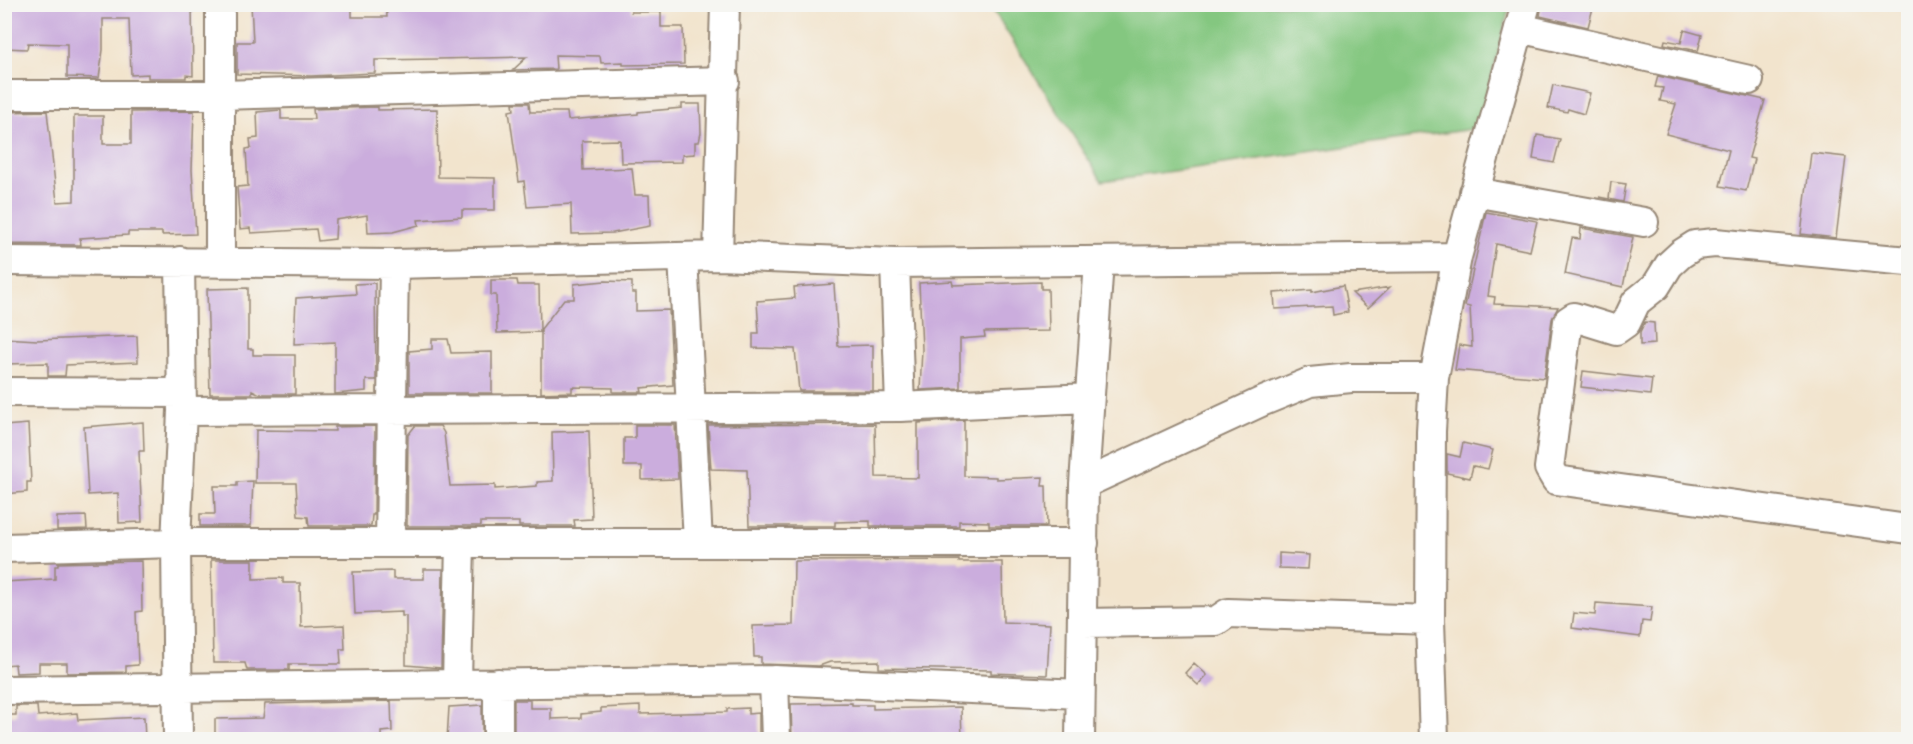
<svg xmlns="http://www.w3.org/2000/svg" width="1913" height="744" viewBox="0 0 1913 744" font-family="'Old Standard TT',serif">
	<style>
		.green { fill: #84c780; stroke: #60784f; stroke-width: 1.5 }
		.building { fill: #cbaddd }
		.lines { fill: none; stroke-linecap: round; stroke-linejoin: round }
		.minor-casing { stroke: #968776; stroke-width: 32 }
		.minor { stroke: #fff; stroke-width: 28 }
	</style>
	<rect width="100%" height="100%" fill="#f6f6f2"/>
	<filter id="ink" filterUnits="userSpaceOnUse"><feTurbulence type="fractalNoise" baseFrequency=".0167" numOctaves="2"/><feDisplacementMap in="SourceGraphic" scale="12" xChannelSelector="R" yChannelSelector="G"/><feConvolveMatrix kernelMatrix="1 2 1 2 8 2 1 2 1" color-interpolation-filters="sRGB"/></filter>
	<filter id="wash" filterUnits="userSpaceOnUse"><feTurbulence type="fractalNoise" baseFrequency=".008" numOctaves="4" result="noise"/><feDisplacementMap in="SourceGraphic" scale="24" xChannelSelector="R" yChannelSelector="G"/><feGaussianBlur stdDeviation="1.35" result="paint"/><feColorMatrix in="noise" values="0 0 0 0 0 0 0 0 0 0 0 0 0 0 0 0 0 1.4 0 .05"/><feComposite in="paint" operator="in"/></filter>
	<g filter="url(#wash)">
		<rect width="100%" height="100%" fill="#f2e4cd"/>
		<!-- green -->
		<path class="green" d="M 990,5 L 1510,5 L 1479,128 L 1102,181 Z"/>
		<g id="blocks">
			<!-- building -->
			<path class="building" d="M 7,4 L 192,4 L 193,76 L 186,75 L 186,78 L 148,78 L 148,74 L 131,75 L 129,19 L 103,19 L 103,50 L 99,78 L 67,77 L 67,44 L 28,43 L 27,49 L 4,48 Z
				M 251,4 L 352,4 L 352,17 L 387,17 L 386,4 L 631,4 L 631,12 L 661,12 L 661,27 L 683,27 L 684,64 L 623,65 L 623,62 L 601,63 L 600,56 L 555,55 L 556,69 L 513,70 L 527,57 L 438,59 L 375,60 L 375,73 L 311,76 L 237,74 L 237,42 L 253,42 Z
				M 1542,4 L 1594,4 L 1588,27 L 1540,16 Z
				M 1684,30 L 1702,35 L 1698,51 L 1664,44 L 1665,40 L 1681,43 Z
				M 1658,76 L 1765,100 L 1749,158 L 1754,159 L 1746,191 L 1720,186 L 1729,150 L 1666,134 L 1676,104 L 1660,101 L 1663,88 L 1655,87 Z
				M 1553,85 L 1590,93 L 1584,114 L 1568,109 L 1567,112 L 1548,108 Z
				M 513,103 L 529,103 L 530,112 L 567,112 L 568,120 L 638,114 L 638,112 L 682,108 L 682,104 L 700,104 L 701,133 L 699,142 L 695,142 L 695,154 L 682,155 L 682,162 L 621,163 L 620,140 L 582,141 L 583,170 L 632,168 L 635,195 L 649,195 L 650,226 L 613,233 L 572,234 L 571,204 L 527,207 L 524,181 L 519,182 L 509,111 L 514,110 Z
				M 378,107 L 378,110 L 437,109 L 438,177 L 495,178 L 495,210 L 462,210 L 462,217 L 418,220 L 419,225 L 393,232 L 368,233 L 367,215 L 336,220 L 335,239 L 318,241 L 316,229 L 251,233 L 250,228 L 240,229 L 237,187 L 248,186 L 246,149 L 251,148 L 250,139 L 258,138 L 257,112 L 281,110 L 281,119 L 314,119 L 313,109 Z
				M 47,111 L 57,202 L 74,201 L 74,116 L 103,116 L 103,144 L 131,144 L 131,112 L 194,111 L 192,170 L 196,234 L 162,235 L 162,232 L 128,232 L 128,235 L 80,238 L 81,245 L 4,244 L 4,196 L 7,196 L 4,112 Z
				M 1537,135 L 1560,139 L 1554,163 L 1533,159 Z
				M 1811,153 L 1846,157 L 1836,238 L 1801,234 Z
				M 1611,182 L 1626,184 L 1623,202 L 1599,197 L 1609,199 Z
				M 1486,212 L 1537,221 L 1530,251 L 1496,244 L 1488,296 L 1495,297 L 1494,304 L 1558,307 L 1552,319 L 1544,378 L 1455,370 L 1459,345 L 1472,347 L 1470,307 L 1465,306 Z
				M 1581,228 L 1633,237 L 1623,287 L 1565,274 L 1572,238 L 1580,239 Z
				M 491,280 L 517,280 L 518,285 L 539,285 L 540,332 L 497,333 L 496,295 L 491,295 Z
				M 605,281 L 632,282 L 632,293 L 636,293 L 636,311 L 669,310 L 673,385 L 641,388 L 642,392 L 613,392 L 613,388 L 572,387 L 572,392 L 541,393 L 541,329 L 564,299 L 574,299 L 574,284 Z
				M 952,281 L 953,285 L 1041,282 L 1041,289 L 1048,289 L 1049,331 L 984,332 L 985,337 L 960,339 L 960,388 L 920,390 L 922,349 L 919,283 Z
				M 375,283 L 376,380 L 366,380 L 366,391 L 335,394 L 335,342 L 294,344 L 296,298 L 356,294 L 355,284 Z
				M 834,284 L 838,346 L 873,345 L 873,391 L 799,391 L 795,349 L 753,348 L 753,333 L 759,333 L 757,301 L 795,298 L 794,287 Z
				M 1343,286 L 1348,312 L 1333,315 L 1332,306 L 1275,309 L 1274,293 L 1312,290 L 1312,292 Z
				M 1390,287 L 1368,308 L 1352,293 Z
				M 248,288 L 248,349 L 253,349 L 253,355 L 295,355 L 295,394 L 260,394 L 252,390 L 252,394 L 210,394 L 207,289 Z
				M 1645,322 L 1654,323 L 1655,344 L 1640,345 L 1640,332 Z
				M 137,336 L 138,362 L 66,365 L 65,376 L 48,376 L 48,363 L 4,364 L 4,338 L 37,340 Z
				M 432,339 L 448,339 L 451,353 L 492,352 L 492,393 L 409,393 L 409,351 L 432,349 Z
				M 1583,371 L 1652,379 L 1650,395 L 1581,387 Z
				M 964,420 L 964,476 L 996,477 L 996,479 L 1043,477 L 1042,486 L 1046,486 L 1047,526 L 989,526 L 989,522 L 959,521 L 959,526 L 870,526 L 870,521 L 835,522 L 835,526 L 749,526 L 747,470 L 711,469 L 708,425 L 875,424 L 876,477 L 918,478 L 918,423 Z
				M 143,422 L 144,451 L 139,451 L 142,522 L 119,523 L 118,493 L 88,495 L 84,427 Z
				M 28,424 L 31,482 L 27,482 L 27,492 L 4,494 L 4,426 Z
				M 635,425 L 675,425 L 678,479 L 642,480 L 642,466 L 624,466 L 624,438 L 635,438 Z
				M 375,426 L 374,515 L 372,515 L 371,526 L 309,526 L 308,517 L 298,516 L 296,483 L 255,483 L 256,430 L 335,431 L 335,427 Z
				M 415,426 L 440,426 L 444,433 L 450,486 L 495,485 L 495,489 L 537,486 L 537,482 L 553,481 L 552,432 L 589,431 L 592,519 L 574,520 L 575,526 L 519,526 L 519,522 L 481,522 L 481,526 L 407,526 L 408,435 Z
				M 1463,443 L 1493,450 L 1488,469 L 1473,466 L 1470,478 L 1447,473 L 1447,454 L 1460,457 Z
				M 253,481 L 251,526 L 200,526 L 200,514 L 215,514 L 214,486 L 237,486 L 237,482 Z
				M 86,516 L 87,529 L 57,530 L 57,517 Z
				M 1279,553 L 1309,555 L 1308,569 L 1279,568 Z
				M 211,560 L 253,560 L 253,579 L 283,578 L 283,583 L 300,583 L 301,627 L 344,625 L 345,649 L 340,649 L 341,664 L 289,664 L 289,670 L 247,670 L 245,663 L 213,663 Z
				M 959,560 L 959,562 L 1002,562 L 1003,622 L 1050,624 L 1047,675 L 991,673 L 991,670 L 879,668 L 879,661 L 830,662 L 819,666 L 761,664 L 761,657 L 754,657 L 753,626 L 793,625 L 794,561 Z
				M 141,561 L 142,611 L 136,612 L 138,665 L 126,666 L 126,672 L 67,673 L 67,663 L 39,663 L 39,672 L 16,673 L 15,664 L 4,665 L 4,582 L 55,579 L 55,566 L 58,566 L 58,563 Z
				M 424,569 L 443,569 L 441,668 L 406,665 L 406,616 L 402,616 L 402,612 L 355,614 L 353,572 L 393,571 L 393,579 L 424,579 Z
				M 1596,603 L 1652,607 L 1650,622 L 1642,621 L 1640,637 L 1572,628 L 1574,613 L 1595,615 Z
				M 1194,663 L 1207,675 L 1198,685 L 1185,673 Z
				M 514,700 L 530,700 L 530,708 L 551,708 L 551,719 L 581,718 L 581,714 L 601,712 L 601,708 L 640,706 L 640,714 L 727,712 L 727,709 L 748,708 L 748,714 L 759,713 L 759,739 L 514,740 Z
				M 391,701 L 392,731 L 381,732 L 381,740 L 215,740 L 215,719 L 263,718 L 265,704 Z
				M 852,703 L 852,705 L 873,705 L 873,709 L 961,707 L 962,740 L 792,740 L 791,704 Z
				M 482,705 L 482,740 L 447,740 L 449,707 Z
				M 16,706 L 37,706 L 38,716 L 77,713 L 78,720 L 144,717 L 145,740 L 4,740 L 4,715 L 16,715 Z"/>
		</g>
	</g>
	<g filter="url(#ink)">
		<use href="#blocks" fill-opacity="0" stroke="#968776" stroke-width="1.5"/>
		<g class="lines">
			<!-- minor casing -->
			<g class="minor-casing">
				<path id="minor" d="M 1519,28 L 1749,80
					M 4,95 L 221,95 L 725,81
					M 1474,192 L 1644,222
					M 718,256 L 725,4
					M 683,257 L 698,542
					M 4,261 L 394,264 L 718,256 L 895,263 L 1457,257
					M 1908,261 L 1715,243 L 1695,245 L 1681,254 L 1669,265 L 1656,286 L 1636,302 L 1626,323 L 1616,330 L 1574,317 L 1568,321 L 1549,468 L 1556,480 L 1908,529
					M 220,263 L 220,4
					M 895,263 L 900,407
					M 4,392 L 180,393
					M 182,411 L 900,407 L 1088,398
					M 1084,484 L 1261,402 L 1310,382 L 1351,378 L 1434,378
					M 390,543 L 394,264
					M 4,548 L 176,543 L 1084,543
					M 1083,623 L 1216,621 L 1228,613 L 1430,620
					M 774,680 L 776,740
					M 457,683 L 460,542
					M 4,690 L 774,680 L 1080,694
					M 178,740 L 176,543 L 182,411 L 180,261
					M 498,740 L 498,683
					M 1080,740 L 1084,484 L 1099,261
					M 1434,740 L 1430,620 L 1431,431 L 1434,378 L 1457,257 L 1526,4"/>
			</g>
			<!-- minor -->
			<use href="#minor" class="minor"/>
		</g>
	</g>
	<!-- margin -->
	<rect width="1913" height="744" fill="none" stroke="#f6f6f2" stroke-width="24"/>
</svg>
